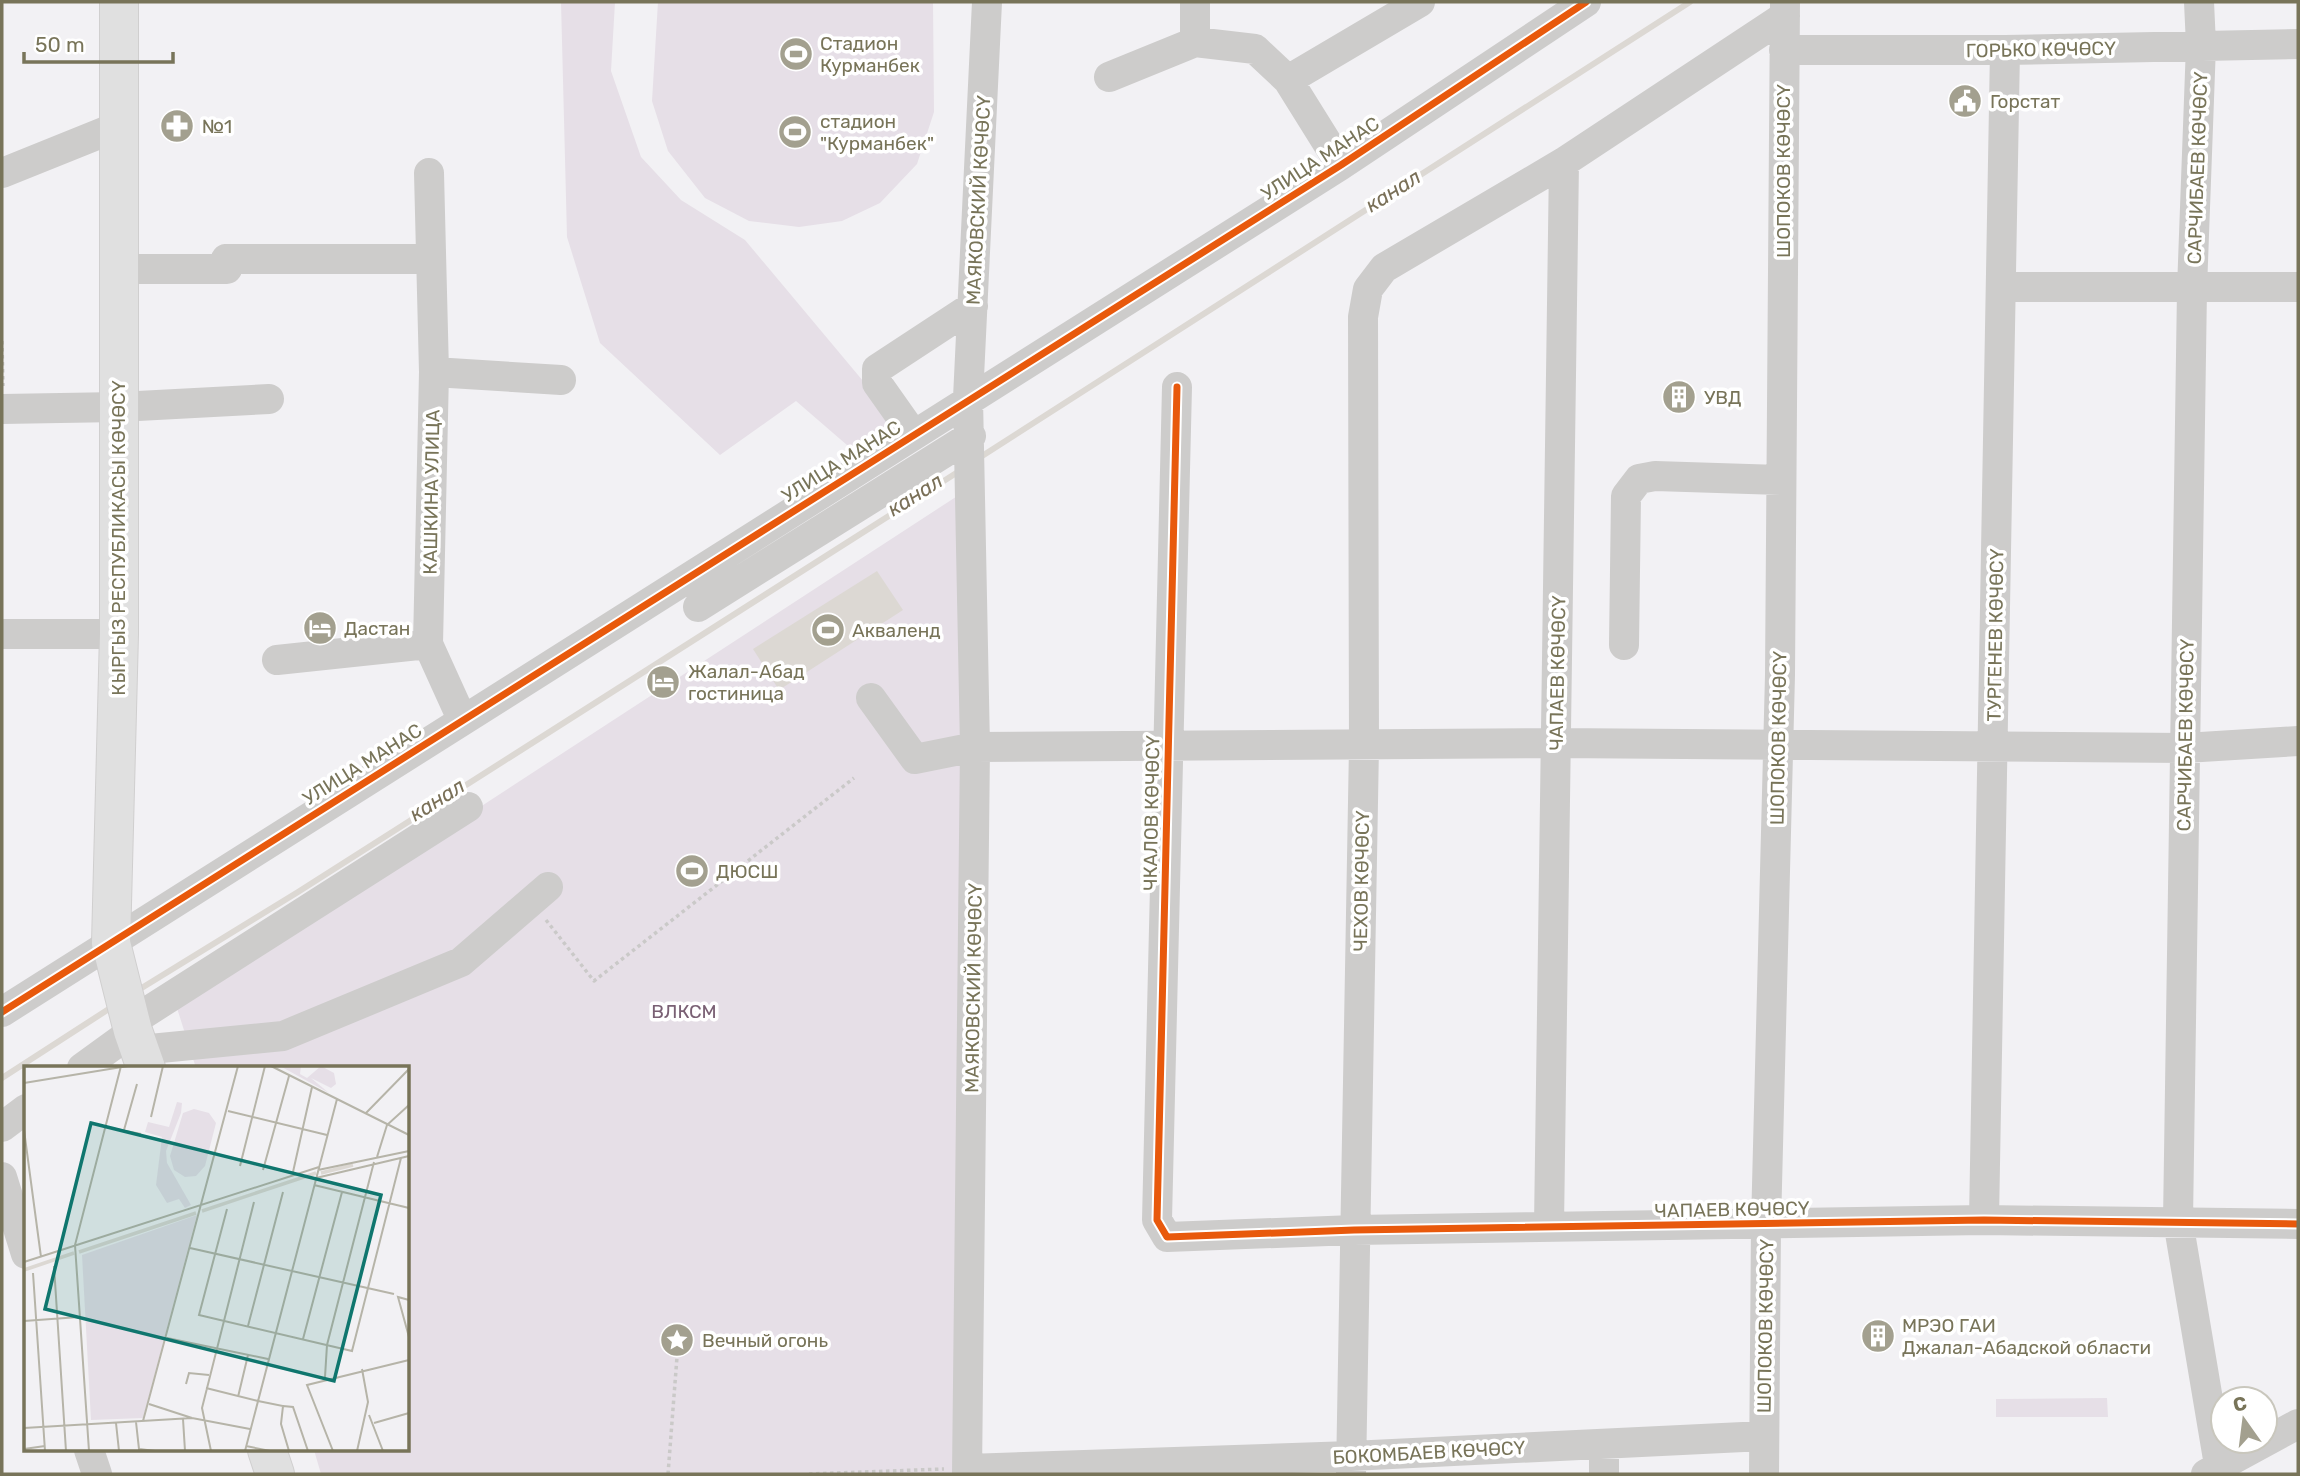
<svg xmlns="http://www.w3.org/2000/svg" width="2300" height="1476" viewBox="0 0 2300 1476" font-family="Rubik,sans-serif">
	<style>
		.green { fill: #e6dfe7 }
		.water { fill: #dcd8d3 }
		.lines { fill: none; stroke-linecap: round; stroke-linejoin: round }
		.stream { stroke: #dcd8d3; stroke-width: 6 }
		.major-casing { stroke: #d0cfcf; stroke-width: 40 }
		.path { stroke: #cac9c8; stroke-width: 3.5; stroke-dasharray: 3.5 3.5; stroke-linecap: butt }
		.minor { stroke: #cdcccb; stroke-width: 30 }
		.major { stroke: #e0e0e0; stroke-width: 38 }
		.cycleway-casing { stroke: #fff; stroke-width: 11 }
		.cycleway { stroke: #e8590c; stroke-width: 7 }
		.labels { text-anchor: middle; stroke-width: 7; stroke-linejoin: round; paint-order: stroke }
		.poi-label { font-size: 19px; fill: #787459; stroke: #fff; text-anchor: start }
		.street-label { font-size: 19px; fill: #787459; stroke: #fff }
		.park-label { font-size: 19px; fill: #7a6074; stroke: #fff }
		.water-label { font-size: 21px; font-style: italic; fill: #7a7058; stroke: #fff }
		.inset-river { fill: none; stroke: #dcd8d3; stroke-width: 3.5 }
		.inset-road { fill: none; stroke: #b6b4a8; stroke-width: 2 }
		.view { fill: #0f766e; fill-opacity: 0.15; stroke: #0f766e; stroke-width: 3.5 }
		.inset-edge { fill: none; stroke: #787459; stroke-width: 3.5 }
	</style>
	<rect width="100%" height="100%" fill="#f2f1f4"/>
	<!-- green -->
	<path class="green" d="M 561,2 L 615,2 L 611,71 L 641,157 L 681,200 L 745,240 L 904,430 L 862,458 L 796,401 L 720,455 L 600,343 L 567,237 Z
		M 658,2 L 933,2 L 934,112 L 917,164 L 880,203 L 842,221 L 799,227 L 749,221 L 705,198 L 668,151 L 652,101 Z
		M 965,491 L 956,1474 L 321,1474 L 314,1450 L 408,1450 L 408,1068 L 196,1068 L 176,1005 Z
		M 2107,1398 L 2108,1417 L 1996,1417 L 1996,1399 Z"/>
	<!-- water -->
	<path class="water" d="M 877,571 L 903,610 L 779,690 L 753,649 Z"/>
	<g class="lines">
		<!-- stream -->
		<path class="stream" d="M 979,458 L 1690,2
			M 140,989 L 298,892 L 961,470
			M 2,1078 L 115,1005"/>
		<!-- major casing -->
		<g class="major-casing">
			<path id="major" d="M 119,2 L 119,634 L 111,943 L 133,1031 L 146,1068
				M 267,1450 L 275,1474"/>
		</g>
		<!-- path -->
		<path class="path" d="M 2,341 L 3,386
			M 546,920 L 594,981 L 854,778
			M 668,1474 L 678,1344
			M 809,1474 L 944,1469"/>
		<!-- minor -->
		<path class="minor" d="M 2199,2 L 2201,45 L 2192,289 L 2178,1221 L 2219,1465
			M 1195,42 L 1195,2
			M 1784,50 L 2005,50 L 2298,44
			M 1109,77 L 1195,42 L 1255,49 L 1288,80
			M 1341,165 L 1288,80 L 1420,2
			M 2,173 L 119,126
			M 429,173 L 434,372 L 428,644 L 462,719
			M 119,269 L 227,269 L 226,259 L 430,259
			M 2001,287 L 2298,287
			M 434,372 L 561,380
			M 1177,387 L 1157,1220 L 1167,1237 L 1354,1230 L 1984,1220 L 2298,1224
			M 2,409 L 119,407 L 269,399
			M 913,434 L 877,383 L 877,369 L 973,306
			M 698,607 L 971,436
			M 2,634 L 119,634
			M 1624,645 L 1626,496 L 1639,479 L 1655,476 L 1781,480
			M 277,660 L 428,644
			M 871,698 L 915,759 L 975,747 L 1556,743 L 2185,748 L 2298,741
			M 2,1012 L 1341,165 L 1586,2
			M 131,1022 L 468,807
			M 140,1050 L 283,1036 L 461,962 L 548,887
			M 82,1068 L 133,1031
			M 2,1127 L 26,1109
			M 2,1177 L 26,1254
			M 1984,1220 L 2005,50
			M 1549,1226 L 1564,162
			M 1604,1444 L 1604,1474
			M 89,1450 L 97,1474
			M 968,1469 L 1351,1456 L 1764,1436
			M 967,1474 L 975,747 L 968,398 L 987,2
			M 1351,1474 L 1364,746 L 1363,317 L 1368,289 L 1384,268 L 1564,162 L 1785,16
			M 1764,1474 L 1766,1225 L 1780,675 L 1785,2
			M 2206,1474 L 2298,1424"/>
		<!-- major -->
		<use href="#major" class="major"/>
		<!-- cycleway casing -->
		<g class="cycleway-casing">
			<path id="cycleway" d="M 1177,387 L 1157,1220 L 1167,1237 L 1354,1230 L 1984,1220 L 2298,1224
				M 2,1012 L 1341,165 L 1586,2"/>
		</g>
		<!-- cycleway -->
		<use href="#cycleway" class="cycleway"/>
	</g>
	<!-- icons -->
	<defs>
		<g id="stadium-disc" transform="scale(1.75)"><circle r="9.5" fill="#a3a08f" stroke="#fff"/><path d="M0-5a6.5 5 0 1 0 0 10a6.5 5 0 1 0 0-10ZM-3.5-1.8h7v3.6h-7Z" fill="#fff"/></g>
		<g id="civic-disc" transform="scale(1.75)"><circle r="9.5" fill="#a3a08f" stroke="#fff"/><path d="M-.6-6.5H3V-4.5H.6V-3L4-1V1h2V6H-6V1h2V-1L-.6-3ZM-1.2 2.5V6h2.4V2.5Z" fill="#fff"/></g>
		<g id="pharmacy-disc" transform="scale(1.75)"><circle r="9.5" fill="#a3a08f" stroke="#fff"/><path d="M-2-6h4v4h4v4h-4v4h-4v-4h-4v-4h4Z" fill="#fff"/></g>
		<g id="building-disc" transform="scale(1.75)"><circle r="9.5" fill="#a3a08f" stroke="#fff"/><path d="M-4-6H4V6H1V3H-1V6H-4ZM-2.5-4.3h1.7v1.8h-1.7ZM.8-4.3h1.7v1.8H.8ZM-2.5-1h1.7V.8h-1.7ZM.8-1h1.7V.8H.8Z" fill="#fff"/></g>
		<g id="hotel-disc" transform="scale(1.75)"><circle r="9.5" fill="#a3a08f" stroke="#fff"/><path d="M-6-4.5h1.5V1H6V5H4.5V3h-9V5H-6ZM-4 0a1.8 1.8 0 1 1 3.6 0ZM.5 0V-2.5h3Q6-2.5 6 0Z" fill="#fff"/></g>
		<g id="sight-disc" transform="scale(1.75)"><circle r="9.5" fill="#a3a08f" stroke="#fff"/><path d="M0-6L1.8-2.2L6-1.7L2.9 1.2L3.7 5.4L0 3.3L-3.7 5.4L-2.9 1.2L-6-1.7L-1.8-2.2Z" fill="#fff"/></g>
	</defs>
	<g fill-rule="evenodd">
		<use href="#stadium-disc" x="796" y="54"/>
		<use href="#civic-disc" x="1965" y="101"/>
		<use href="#pharmacy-disc" x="177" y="126"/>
		<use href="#stadium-disc" x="795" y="132"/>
		<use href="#building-disc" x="1679" y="397"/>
		<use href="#hotel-disc" x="320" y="628"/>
		<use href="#stadium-disc" x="828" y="630"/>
		<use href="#hotel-disc" x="663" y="682"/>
		<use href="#stadium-disc" x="692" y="871"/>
		<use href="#building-disc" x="1878" y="1336"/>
		<use href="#sight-disc" x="677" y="1340"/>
	</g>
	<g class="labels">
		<!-- poi labels -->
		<g class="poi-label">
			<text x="820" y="50">Стадион<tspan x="820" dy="22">Курманбек</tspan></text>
			<text x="1990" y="108">Горстат</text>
			<text x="820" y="128">стадион<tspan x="820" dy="22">"Курманбек"</tspan></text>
			<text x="202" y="133">№1</text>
			<text x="1704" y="404">УВД</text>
			<text x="344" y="635">Дастан</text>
			<text x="852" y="637">Акваленд</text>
			<text x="688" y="678">Жалал-Абад<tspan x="688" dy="22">гостиница</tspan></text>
			<text x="716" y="878">ДЮСШ</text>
			<text x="1902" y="1332">МРЭО ГАИ<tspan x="1902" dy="22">Джалал-Абадской области</tspan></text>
			<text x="702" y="1347">Вечный огонь</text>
		</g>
		<!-- street labels -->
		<g class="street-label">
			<text transform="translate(2041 49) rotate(-1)" y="7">ГОРЬКО КӨЧӨСҮ</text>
			<text transform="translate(1320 158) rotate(-33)" y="7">УЛИЦА МАНАС</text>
			<text transform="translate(2197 168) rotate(-88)" y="7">САРЧИБАЕВ КӨЧӨСҮ</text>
			<text transform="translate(1783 171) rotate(-90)" y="7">ШОПОКОВ КӨЧӨСҮ</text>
			<text transform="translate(978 200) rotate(-87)" y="7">МАЯКОВСКИЙ КӨЧӨСҮ</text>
			<text transform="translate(841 461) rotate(-32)" y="7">УЛИЦА МАНАС</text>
			<text transform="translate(431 492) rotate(-89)" y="7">КАШКИНА УЛИЦА</text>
			<text transform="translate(118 538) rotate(-90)" y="7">КЫРГЫЗ РЕСПУБЛИКАСЫ КӨЧӨСҮ</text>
			<text transform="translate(1995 635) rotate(-89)" y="7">ТУРГЕНЕВ КӨЧӨСҮ</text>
			<text transform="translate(1557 673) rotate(-89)" y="7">ЧАПАЕВ КӨЧӨСҮ</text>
			<text transform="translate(2185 735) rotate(-89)" y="7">САРЧИБАЕВ КӨЧӨСҮ</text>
			<text transform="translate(1778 738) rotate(-89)" y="7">ШОПОКОВ КӨЧӨСҮ</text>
			<text transform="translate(362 764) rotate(-32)" y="7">УЛИЦА МАНАС</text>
			<text transform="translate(1151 813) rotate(-89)" y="7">ЧКАЛОВ КӨЧӨСҮ</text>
			<text transform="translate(1361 881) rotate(-89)" y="7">ЧЕХОВ КӨЧӨСҮ</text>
			<text transform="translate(973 988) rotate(-89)" y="7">МАЯКОВСКИЙ КӨЧӨСҮ</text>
			<text transform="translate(1732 1209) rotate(-1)" y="7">ЧАПАЕВ КӨЧӨСҮ</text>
			<text transform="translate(1765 1326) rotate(-89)" y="7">ШОПОКОВ КӨЧӨСҮ</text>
			<text transform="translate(1429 1452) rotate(-3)" y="7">БОКОМБАЕВ КӨЧӨСҮ</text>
		</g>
		<!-- park labels -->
		<g class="park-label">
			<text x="684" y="1018">ВЛКСМ</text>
		</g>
		<!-- water labels -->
		<g class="water-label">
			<text transform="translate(1393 191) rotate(-32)" y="7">канал</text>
			<text transform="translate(915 495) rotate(-32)" y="7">канал</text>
			<text transform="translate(437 800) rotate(-32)" y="7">канал</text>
		</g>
	</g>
	<!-- overview -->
	<g transform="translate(24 1066)">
		<rect width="385" height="385" fill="#f2f1f4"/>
		<path d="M 256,0 L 277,0 L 276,8 L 283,12 L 297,0 L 310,7 L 312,18 L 307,22 L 287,12 L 305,27 ZM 153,36 L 158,37 L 157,47 L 142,85 L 143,97 L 167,139 L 161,142 L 155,133 L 143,137 L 132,119 L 138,71 L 121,66 L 124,56 L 145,61 ZM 170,43 L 185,47 L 192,57 L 181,100 L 172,110 L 161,111 L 150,104 L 146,90 L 159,47 ZM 173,149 L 119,352 L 67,354 L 58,189 Z" fill="#e6dfe7"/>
		<path class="inset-river" d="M 297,107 L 329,99M 178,145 L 292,107M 55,186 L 172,147M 0,204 L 50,187"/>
		<path class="inset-road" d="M 247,0 L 385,69M 0,17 L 104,0M 204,45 L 303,69M 342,47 L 385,3M 127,51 L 139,0M 82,61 L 117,68M 0,64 L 17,191M 100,64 L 113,18M 353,91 L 363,59 L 385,39M 216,100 L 241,0M 239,104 L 265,10M 294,104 L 385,85M 269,106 L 288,21M 292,112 L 385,90M 290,119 L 385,142M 203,143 L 175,249 L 328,285 L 377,92M 166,182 L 370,228M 0,196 L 295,101M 30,200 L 42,385M 9,207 L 21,385M 385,234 L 374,231 L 385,271M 0,255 L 55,251M 224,260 L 259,126M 143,272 L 244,293M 279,273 L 318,126M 301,311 L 303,279 L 350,96M 162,318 L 165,307 L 185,309M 182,322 L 234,335M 214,331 L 224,289M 234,335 L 259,340 L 257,358 L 265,385M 125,338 L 168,352M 259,340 L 269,341 L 284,385M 345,349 L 359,385M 159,353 L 161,385M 119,355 L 214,0M 112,356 L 115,383 L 131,385M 92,357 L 95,385M 350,357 L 385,347M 0,362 L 168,352 L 226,363M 222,380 L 246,385M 0,383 L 21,380M 65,385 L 51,179 L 97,0M 187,385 L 178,342 L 230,136M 221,385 L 313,33M 309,385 L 283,319 L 385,294M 333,385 L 344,336 L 338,303"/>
		<path class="view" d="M 67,57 L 357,129 L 310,315 L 21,243 Z"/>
		<rect width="385" height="385" class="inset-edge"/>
	</g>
	<!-- border -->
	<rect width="2300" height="1476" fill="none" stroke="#787459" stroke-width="7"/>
	<!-- north arrow -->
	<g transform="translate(2244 1420) rotate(346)"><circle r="33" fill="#ffffff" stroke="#c9c7bd" stroke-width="2"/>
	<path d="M0-5L12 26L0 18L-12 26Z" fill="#a3a08f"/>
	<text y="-10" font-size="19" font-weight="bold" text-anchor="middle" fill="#787459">С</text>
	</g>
	<!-- scale -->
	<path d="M24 52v10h149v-10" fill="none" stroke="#787459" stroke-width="3.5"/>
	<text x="35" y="52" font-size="21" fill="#787459" stroke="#ffffff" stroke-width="5" paint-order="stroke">50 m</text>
</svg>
